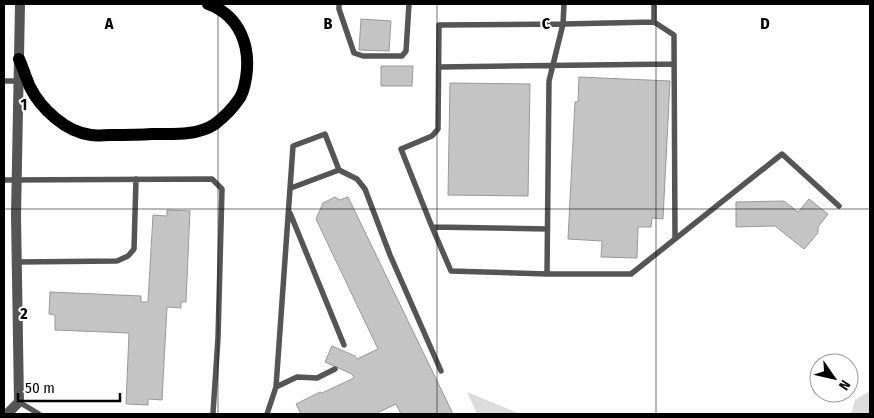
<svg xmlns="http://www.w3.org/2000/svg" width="874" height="418" viewBox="0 0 874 418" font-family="'Fira Sans Condensed',sans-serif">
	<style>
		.green { fill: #dcdcdc }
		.building { fill: #c4c4c4; stroke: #999 }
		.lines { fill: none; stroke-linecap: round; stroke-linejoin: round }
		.lane { stroke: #555; stroke-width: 5.5 }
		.street { stroke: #555; stroke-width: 10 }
		.primary { stroke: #000; stroke-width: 12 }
		.grid { fill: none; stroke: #000; stroke-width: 1; stroke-opacity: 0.55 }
		.grid-label { font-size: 16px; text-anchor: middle; font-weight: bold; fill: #000; stroke: #fff; stroke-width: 4; stroke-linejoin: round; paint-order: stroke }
	</style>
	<rect width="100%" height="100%" fill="#fff"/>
	<!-- green -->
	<path class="green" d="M 870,391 L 870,414 L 851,414 L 855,400 Z
		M 467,392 L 520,414 L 477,414 Z"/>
	<!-- building -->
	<path class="building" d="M 361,19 L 391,21 L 389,51 L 359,50 Z
		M 381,66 L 413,66 L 412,86 L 381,86 Z
		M 579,77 L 670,81 L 663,219 L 652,218 L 651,227 L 638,227 L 637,258 L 601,257 L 602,241 L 568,239 L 575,102 L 578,102 Z
		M 450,83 L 530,84 L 528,196 L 448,195 Z
		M 335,197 L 340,200 L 348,197 L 453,414 L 401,414 L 396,404 L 375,414 L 301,414 L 296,404 L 320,392 L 322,393 L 354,378 L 352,374 L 325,362 L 332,346 L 355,356 L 357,359 L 378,349 L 316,219 L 323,203 Z
		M 809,199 L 828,214 L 818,227 L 818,233 L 804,249 L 775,226 L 736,227 L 736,202 L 784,201 L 798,212 Z
		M 167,210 L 190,211 L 186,302 L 181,302 L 181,308 L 167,307 L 162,400 L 148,399 L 148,405 L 126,404 L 129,333 L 55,330 L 55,315 L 49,314 L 50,292 L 141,296 L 141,302 L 148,302 L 153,215 L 167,216 Z"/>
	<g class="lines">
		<!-- lane -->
		<path class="lane" d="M 339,4 L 339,9 L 354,53 L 363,56 L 402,56 L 406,51 L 409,4
			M 564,4 L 563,24 L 549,81 L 547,274 L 631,274 L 782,154 L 839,206
			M 654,4 L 654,22 L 674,35 L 675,239
			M 439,67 L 674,64
			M 4,81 L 19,81
			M 339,170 L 357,179 L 365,189 L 390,255 L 441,371
			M 4,180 L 212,179 L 222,189 L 218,338 L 213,413
			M 290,213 L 344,345
			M 432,227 L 451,271 L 547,274
			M 547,229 L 432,227 L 401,149 L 432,136 L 438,129 L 439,25 L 563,24 L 654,22
			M 17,262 L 117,261 L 128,256 L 134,249 L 136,179
			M 276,387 L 297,377 L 317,378 L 335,369
			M 19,402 L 39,414
			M 267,414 L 276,387 L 293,146 L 325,134 L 339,170 L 291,188"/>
		<!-- street -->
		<path class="street" d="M 7,414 L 19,402 L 16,215 L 20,4"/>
		<!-- primary -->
		<path class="primary" d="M 19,59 C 23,68 26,78 30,87 C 41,109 66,132 91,135 C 97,136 104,135 110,135 C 124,135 138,135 152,134 C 173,134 197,136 215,124 C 224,117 233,108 239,99 C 243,94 245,84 246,78 C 251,46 240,16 208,4"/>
	</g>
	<!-- grid -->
	<path class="grid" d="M 218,4 L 218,414M 437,4 L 437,414M 656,4 L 656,414M 4,209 L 870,209"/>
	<g class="grid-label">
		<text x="109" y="29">A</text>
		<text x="328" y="29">B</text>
		<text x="546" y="29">C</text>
		<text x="765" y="29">D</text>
		<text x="24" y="110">1</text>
		<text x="24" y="319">2</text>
	</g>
	<!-- border -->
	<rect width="874" height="418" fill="none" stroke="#000000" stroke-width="10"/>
	<!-- north arrow -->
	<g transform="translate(834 378) rotate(124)"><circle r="24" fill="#ffffff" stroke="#999999"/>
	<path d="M0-4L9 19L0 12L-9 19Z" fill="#000000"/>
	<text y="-8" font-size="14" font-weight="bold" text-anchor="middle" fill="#000000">N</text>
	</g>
	<!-- scale -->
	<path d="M18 393v8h102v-8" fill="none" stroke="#000000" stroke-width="2.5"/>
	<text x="25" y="393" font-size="15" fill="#000000" stroke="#ffffff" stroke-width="4" paint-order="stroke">50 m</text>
</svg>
